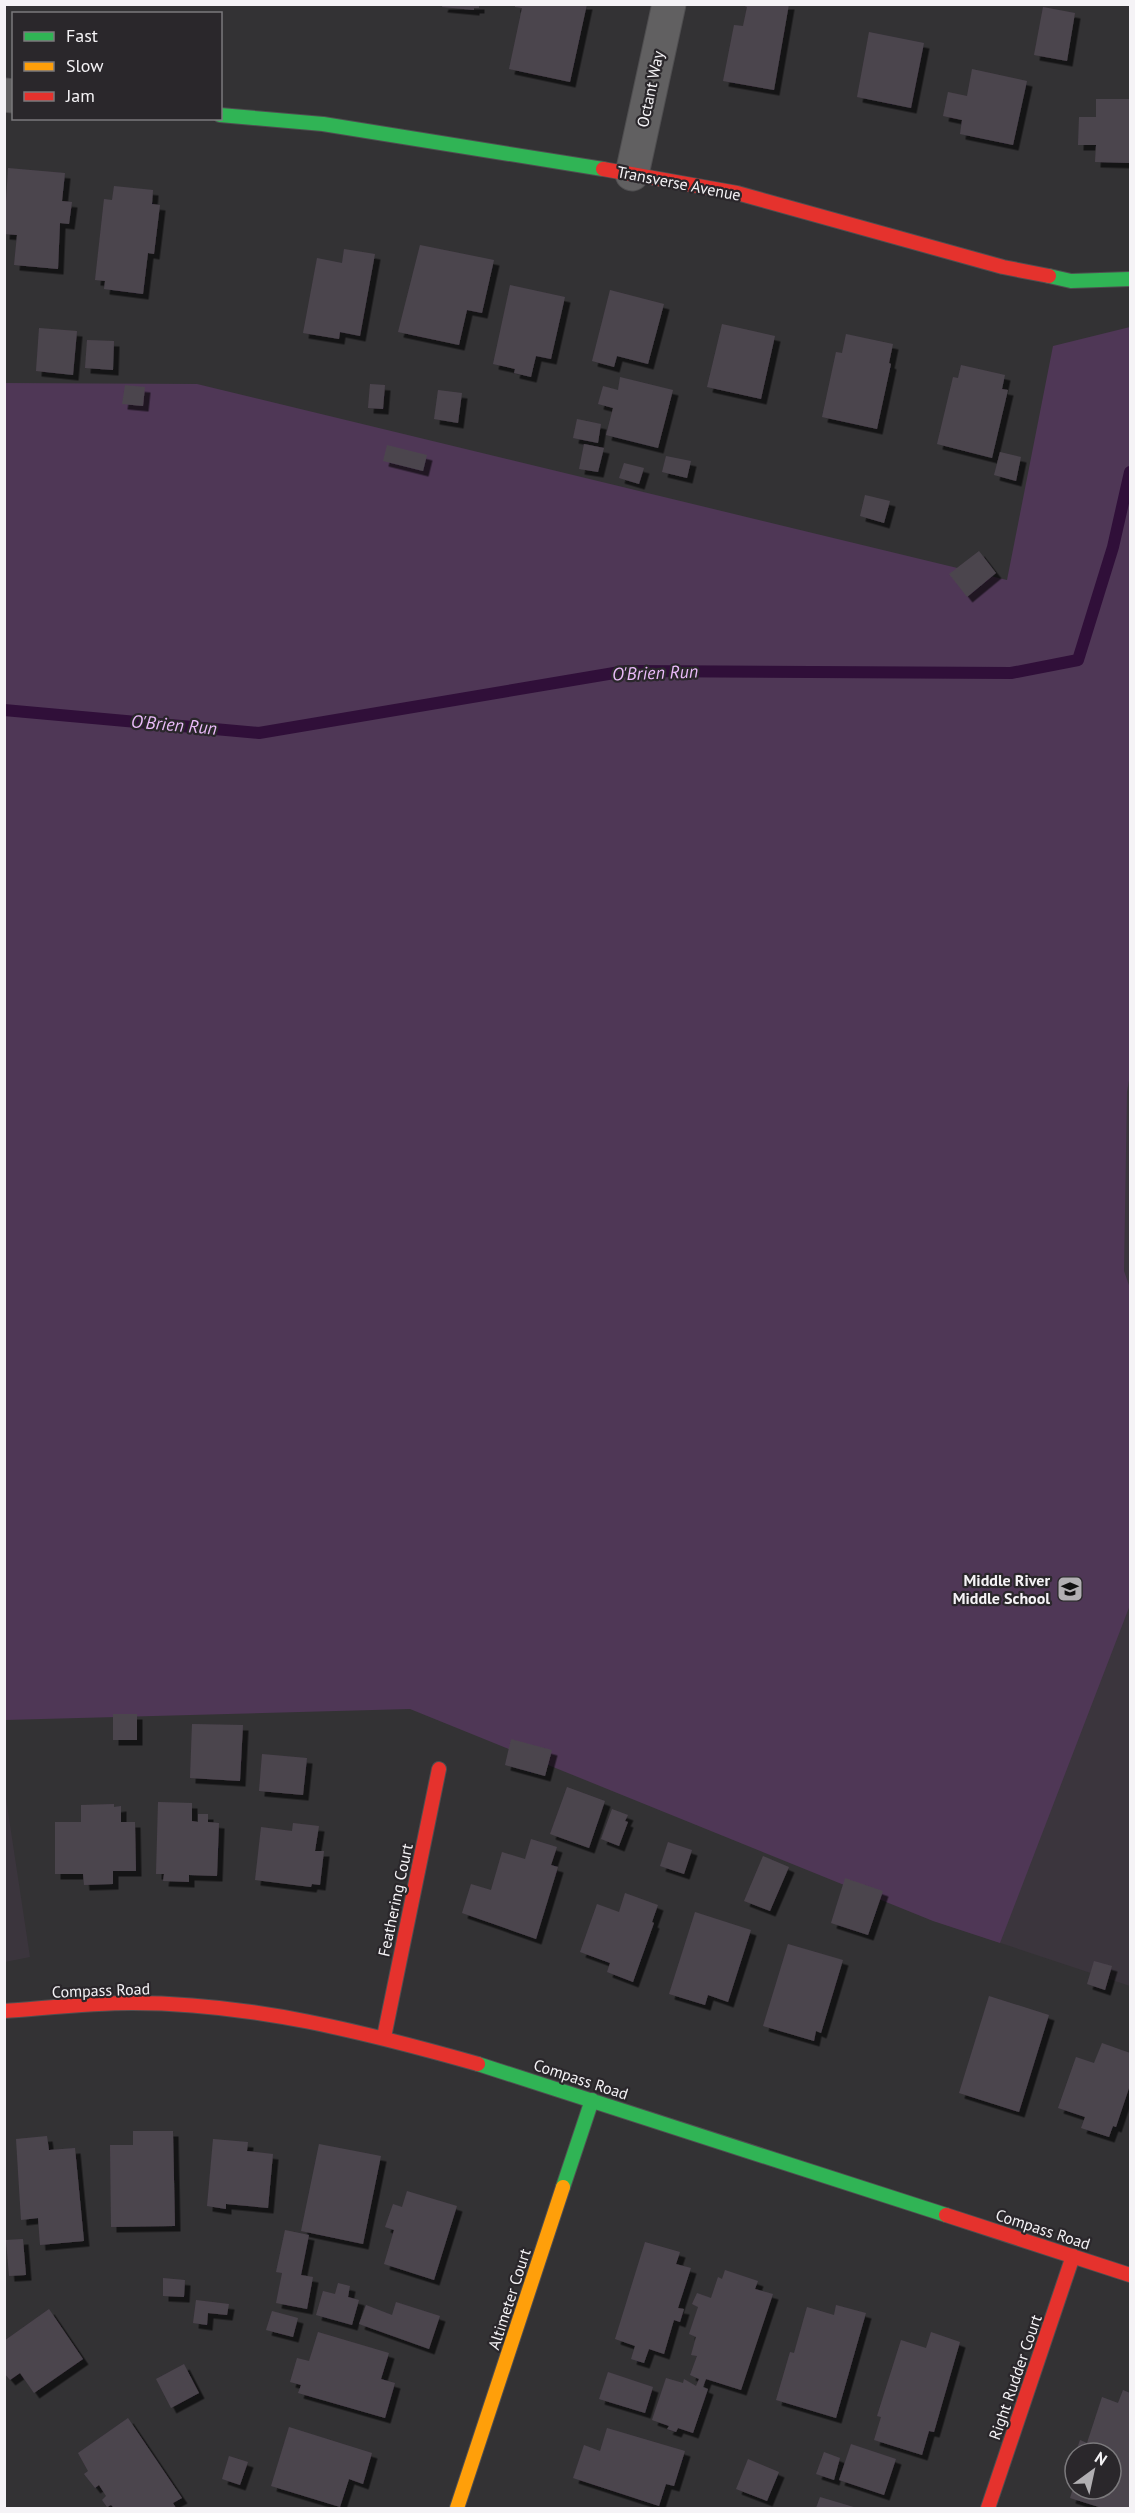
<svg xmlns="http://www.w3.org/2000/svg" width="1135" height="2513" viewBox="0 0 1135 2513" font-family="'PT Sans',sans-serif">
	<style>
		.built { fill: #3b353d }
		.green { fill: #4f3756 }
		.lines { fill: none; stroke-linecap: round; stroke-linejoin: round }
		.stream { stroke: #300f39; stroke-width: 12 }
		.building { fill: #4c444e; filter: url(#shadow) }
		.street-casing { stroke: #4f4e50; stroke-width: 35 }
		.fast-casing { stroke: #4f4e50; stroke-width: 16 }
		.slow-casing { stroke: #4f4e50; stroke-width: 16 }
		.jam-casing { stroke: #4f4e50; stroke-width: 16 }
		.street { stroke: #616061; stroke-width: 33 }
		.fast { stroke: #30b455; stroke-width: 14 }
		.slow { stroke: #ff9f0a; stroke-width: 14 }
		.jam { stroke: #e5322d; stroke-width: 14 }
		.labels { text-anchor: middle; stroke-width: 4.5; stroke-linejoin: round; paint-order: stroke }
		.street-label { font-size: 16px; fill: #f5f3f6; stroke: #2a272b }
		.poi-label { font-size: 16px; font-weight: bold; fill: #f5f3f6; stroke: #2a272b; text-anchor: end }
		.water-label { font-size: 18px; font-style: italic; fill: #eabbf9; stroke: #2a272b }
	</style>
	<defs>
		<filter id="shadow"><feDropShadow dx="5.5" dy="5.5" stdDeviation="0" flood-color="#0009"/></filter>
	</defs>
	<rect width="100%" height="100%" fill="#333234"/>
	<!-- built -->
	<path class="built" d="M 1130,1075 L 1130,1986 L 928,1919 L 1090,1260 Z
		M 4,1785 L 30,1957 L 5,1962 L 4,1962 Z"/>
	<!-- green -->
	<path class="green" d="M 1130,327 L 1130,1075 L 1127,1092 L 1124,1271 L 1130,1288 L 1130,1605 L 1000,1943 L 933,1921 L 410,1709 L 5,1720 L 4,383 L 197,384 L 1007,580 L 1053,346 Z"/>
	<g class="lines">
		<!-- stream -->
		<path class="stream" d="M 4,710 L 259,733 L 626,671 L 1011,673 L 1078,660 L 1113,547 L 1130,472"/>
	</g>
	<!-- building -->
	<path class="building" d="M 443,4 L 479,4 L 479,8 L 474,8 L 474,10 L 442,7 Z
		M 515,4 L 587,4 L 570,82 L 509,69 L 522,8 L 515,7 Z
		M 740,4 L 789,4 L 774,90 L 723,81 L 734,25 L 743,26 L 747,7 Z
		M 1043,7 L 1075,13 L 1067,61 L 1034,55 Z
		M 869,32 L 924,43 L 911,108 L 857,97 Z
		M 972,69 L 1027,81 L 1013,145 L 960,134 L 962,120 L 943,116 L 948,92 L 967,96 Z
		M 1096,99 L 1130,99 L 1130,163 L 1095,162 L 1096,145 L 1078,145 L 1079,117 L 1096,117 Z
		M 8,168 L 65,173 L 62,201 L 72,202 L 69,224 L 60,223 L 58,269 L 14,265 L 17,235 L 4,234 Z
		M 114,186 L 153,190 L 152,204 L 160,205 L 154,254 L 148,253 L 143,294 L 104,289 L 105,281 L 95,280 L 104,199 L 112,200 Z
		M 420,245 L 494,260 L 482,313 L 467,310 L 459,345 L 398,332 Z
		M 344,249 L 375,254 L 360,336 L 340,332 L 339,339 L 303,333 L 317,258 L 342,263 Z
		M 510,285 L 565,297 L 551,359 L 536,356 L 531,377 L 514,373 L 515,369 L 493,364 Z
		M 610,290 L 664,304 L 648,364 L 617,356 L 614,367 L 592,361 Z
		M 722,324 L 775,336 L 761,399 L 707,387 Z
		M 39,328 L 77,331 L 73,375 L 36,371 Z
		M 846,334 L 893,344 L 889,363 L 891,364 L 877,429 L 822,417 L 836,352 L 842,353 Z
		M 87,340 L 114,341 L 113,370 L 85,368 Z
		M 961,365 L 1005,375 L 1002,389 L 1008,390 L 992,458 L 937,444 L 953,377 L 958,378 Z
		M 620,377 L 673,390 L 658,448 L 606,435 L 613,408 L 598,404 L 603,386 L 618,390 Z
		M 370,384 L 385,385 L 383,409 L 368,408 Z
		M 125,385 L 145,387 L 143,406 L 122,404 Z
		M 438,390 L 462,393 L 458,423 L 434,419 Z
		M 577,419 L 601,424 L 598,443 L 573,438 Z
		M 584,444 L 604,448 L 598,472 L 579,469 Z
		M 387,445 L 427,455 L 423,471 L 383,461 Z
		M 1000,452 L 1021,457 L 1016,481 L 994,475 Z
		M 666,456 L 691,461 L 687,478 L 662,472 Z
		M 624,463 L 644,468 L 639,484 L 619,478 Z
		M 865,495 L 890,501 L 884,523 L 860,516 Z
		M 979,551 L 996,573 L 967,597 L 949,574 Z
		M 113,1714 L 137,1714 L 137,1740 L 113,1740 Z
		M 192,1724 L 243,1725 L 240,1781 L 190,1778 Z
		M 511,1739 L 552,1750 L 545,1776 L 505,1765 Z
		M 262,1754 L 307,1758 L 303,1795 L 259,1791 Z
		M 567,1787 L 605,1801 L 589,1848 L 550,1834 Z
		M 158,1802 L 192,1803 L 192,1821 L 198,1822 L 198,1814 L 208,1814 L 208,1822 L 219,1823 L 217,1876 L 189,1875 L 189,1882 L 163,1881 L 164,1874 L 156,1874 Z
		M 114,1804 L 114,1807 L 121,1806 L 121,1822 L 135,1822 L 136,1871 L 113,1871 L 113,1884 L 84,1885 L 83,1874 L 55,1874 L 55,1822 L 81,1822 L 81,1805 Z
		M 612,1809 L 628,1815 L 625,1821 L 628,1822 L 619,1846 L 601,1839 Z
		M 293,1823 L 319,1826 L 315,1851 L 324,1851 L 320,1885 L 312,1884 L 311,1887 L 255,1880 L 261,1827 L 292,1831 Z
		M 531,1839 L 557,1847 L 551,1865 L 558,1867 L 536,1939 L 462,1913 L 471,1884 L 491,1890 L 502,1852 L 525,1859 Z
		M 668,1842 L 692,1850 L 684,1874 L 660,1866 Z
		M 763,1856 L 789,1867 L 770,1911 L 744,1901 Z
		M 845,1878 L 883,1891 L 868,1935 L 831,1923 Z
		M 625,1893 L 658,1905 L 652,1922 L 654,1923 L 633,1982 L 607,1972 L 610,1963 L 580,1952 L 597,1904 L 619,1912 Z
		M 695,1912 L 751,1930 L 728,2002 L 708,1995 L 705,2005 L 669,1994 Z
		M 788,1944 L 843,1960 L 821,2033 L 816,2031 L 814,2041 L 763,2026 Z
		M 1094,1961 L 1112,1966 L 1105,1990 L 1087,1984 Z
		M 989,1996 L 1049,2015 L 1019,2112 L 959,2093 Z
		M 1102,2043 L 1130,2053 L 1130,2085 L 1116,2127 L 1113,2126 L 1109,2137 L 1081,2128 L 1085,2117 L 1058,2108 L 1076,2057 L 1094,2063 Z
		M 133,2131 L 173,2131 L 175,2226 L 111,2227 L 110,2145 L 133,2145 Z
		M 47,2136 L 49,2150 L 75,2148 L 84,2241 L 40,2245 L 38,2218 L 21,2220 L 16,2139 Z
		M 213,2139 L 248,2142 L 247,2151 L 273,2154 L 268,2208 L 226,2204 L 226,2209 L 207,2206 Z
		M 319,2144 L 381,2156 L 363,2244 L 301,2231 Z
		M 407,2191 L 457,2206 L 434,2280 L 384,2264 L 394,2230 L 385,2227 L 393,2204 L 402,2207 Z
		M 285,2230 L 309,2235 L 301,2275 L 313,2277 L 307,2309 L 276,2303 L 282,2273 L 276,2272 Z
		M 23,2239 L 26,2275 L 9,2276 L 6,2240 Z
		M 645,2242 L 680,2252 L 676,2264 L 691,2268 L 678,2308 L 684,2309 L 680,2322 L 674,2320 L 664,2354 L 649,2349 L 644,2363 L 631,2359 L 635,2346 L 615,2339 Z
		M 725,2270 L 758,2281 L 755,2289 L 773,2294 L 741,2390 L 706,2379 L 703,2387 L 708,2389 L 693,2433 L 678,2428 L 676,2432 L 667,2429 L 669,2426 L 652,2420 L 666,2378 L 683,2383 L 684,2379 L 696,2386 L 699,2379 L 690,2375 L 697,2356 L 691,2355 L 696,2337 L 689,2334 L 698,2307 L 692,2304 L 697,2293 L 711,2298 L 718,2277 L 722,2279 Z
		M 163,2278 L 185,2280 L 184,2297 L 163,2296 Z
		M 338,2283 L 350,2286 L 348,2297 L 359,2300 L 352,2325 L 316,2315 L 323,2291 L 335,2294 Z
		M 196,2300 L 229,2304 L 227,2315 L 208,2313 L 207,2325 L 193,2323 Z
		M 396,2302 L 440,2316 L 429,2349 L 359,2324 L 366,2305 L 392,2315 Z
		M 836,2305 L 866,2313 L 836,2418 L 776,2400 L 790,2352 L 794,2353 L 807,2307 L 834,2315 Z
		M 49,2309 L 83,2359 L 34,2393 L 20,2373 L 10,2380 L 4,2373 L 4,2341 Z
		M 272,2311 L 298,2318 L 293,2337 L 266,2330 Z
		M 318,2332 L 389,2353 L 381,2379 L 395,2383 L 385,2418 L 298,2393 L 301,2385 L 290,2382 L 297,2358 L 309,2361 Z
		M 931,2332 L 960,2342 L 934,2432 L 929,2431 L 922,2455 L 874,2440 L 881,2417 L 877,2416 L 901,2340 L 926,2348 Z
		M 184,2364 L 199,2393 L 171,2408 L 156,2379 Z
		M 608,2372 L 653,2387 L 645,2413 L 599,2399 Z
		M 1123,2390 L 1130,2393 L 1130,2508 L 1102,2508 L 1070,2498 L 1075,2482 L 1075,2489 L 1111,2489 L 1111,2453 L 1076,2452 L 1080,2440 L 1087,2443 L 1102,2397 L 1118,2403 Z
		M 128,2418 L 182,2498 L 173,2503 L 176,2508 L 114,2508 L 111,2505 L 107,2507 L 102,2500 L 106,2496 L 99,2485 L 95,2488 L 84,2474 L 88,2471 L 78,2453 Z
		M 289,2427 L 372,2453 L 363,2484 L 349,2479 L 340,2507 L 271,2486 Z
		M 607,2428 L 685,2451 L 674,2486 L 666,2484 L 659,2506 L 573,2478 L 584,2445 L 600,2451 Z
		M 851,2444 L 896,2459 L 884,2495 L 839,2480 Z
		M 824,2452 L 840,2458 L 834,2480 L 816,2474 Z
		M 229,2456 L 248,2462 L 240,2485 L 222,2479 Z
		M 748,2459 L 779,2472 L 767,2501 L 736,2489 Z
		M 820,2497 L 857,2508 L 816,2508 Z"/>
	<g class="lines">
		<!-- street casing -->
		<g class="street-casing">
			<path id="street" d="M 4,95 L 14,96
				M 632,174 L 669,4"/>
		</g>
		<!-- fast casing -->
		<g class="fast-casing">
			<path id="fast" d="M 220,115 L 323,124 L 603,169
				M 1049,276 L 1071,281 L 1130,279
				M 478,2064 L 946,2215
				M 563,2187 L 592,2100"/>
		</g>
		<!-- slow casing -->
		<g class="slow-casing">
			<path id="slow" d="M 457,2508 L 563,2187"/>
		</g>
		<!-- jam casing -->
		<g class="jam-casing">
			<path id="jam" d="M 603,169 L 737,193 L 1003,267 L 1049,276
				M 4,2011 C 46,2008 90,2003 132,2003 C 251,2003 365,2032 478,2064
				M 384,2037 L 439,1769
				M 946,2215 L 1130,2275
				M 988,2508 L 1073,2256"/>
		</g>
		<!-- street -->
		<use href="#street" class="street"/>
		<!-- fast -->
		<use href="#fast" class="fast"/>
		<!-- slow -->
		<use href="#slow" class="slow"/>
		<!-- jam -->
		<use href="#jam" class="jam"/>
	</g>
	<!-- icons -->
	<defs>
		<g id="school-square" transform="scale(1.35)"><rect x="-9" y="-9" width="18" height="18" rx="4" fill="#b1afb2" stroke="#2a272b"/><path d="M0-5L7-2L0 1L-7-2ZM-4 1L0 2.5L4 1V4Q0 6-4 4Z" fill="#111"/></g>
	</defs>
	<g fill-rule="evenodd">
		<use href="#school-square" x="1070" y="1589"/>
	</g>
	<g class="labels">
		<!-- street labels -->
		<g class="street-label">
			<text transform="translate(650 89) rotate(-78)" y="6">Octant Way</text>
			<text transform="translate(679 183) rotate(11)" y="6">Transverse Avenue</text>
			<text transform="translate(395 1900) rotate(-78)" y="6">Feathering Court</text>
			<text transform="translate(101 1990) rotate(-2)" y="6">Compass Road</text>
			<text transform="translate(581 2079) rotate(18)" y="6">Compass Road</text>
			<text transform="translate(1043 2229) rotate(18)" y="6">Compass Road</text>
			<text transform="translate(509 2299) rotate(-72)" y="6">Altimeter Court</text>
			<text transform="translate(1015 2377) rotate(-71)" y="6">Right Rudder Court</text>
		</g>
		<!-- poi labels -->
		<g class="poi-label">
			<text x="1050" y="1586">Middle River<tspan x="1050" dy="18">Middle School</tspan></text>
		</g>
		<!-- water labels -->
		<g class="water-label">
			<text transform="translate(655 673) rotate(-2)" y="6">O'Brien Run</text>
			<text transform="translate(174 725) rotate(5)" y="6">O'Brien Run</text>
		</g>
	</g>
	<!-- border -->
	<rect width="1135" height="2513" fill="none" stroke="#f5f3f6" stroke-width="12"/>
	<!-- legend -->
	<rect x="12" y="12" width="210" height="108" fill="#2a272b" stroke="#7b797c" stroke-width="1.5"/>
	<rect x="24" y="32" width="30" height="9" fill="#30b455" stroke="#7b797c" stroke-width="1.5"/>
	<text x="66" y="42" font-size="18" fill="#f5f3f6">Fast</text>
	<rect x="24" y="62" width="30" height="9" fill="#ff9f0a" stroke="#7b797c" stroke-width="1.5"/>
	<text x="66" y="72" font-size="18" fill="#f5f3f6">Slow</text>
	<rect x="24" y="92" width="30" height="9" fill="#e5322d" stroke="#7b797c" stroke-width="1.5"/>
	<text x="66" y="102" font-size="18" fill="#f5f3f6">Jam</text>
	<!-- north arrow -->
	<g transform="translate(1093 2471) rotate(33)"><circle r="28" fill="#2a272b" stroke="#7b797c" stroke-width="1.5"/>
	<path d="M0-4.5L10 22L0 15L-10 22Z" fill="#b1afb2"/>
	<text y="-9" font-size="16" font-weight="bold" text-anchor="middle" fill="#f5f3f6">N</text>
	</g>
</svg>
